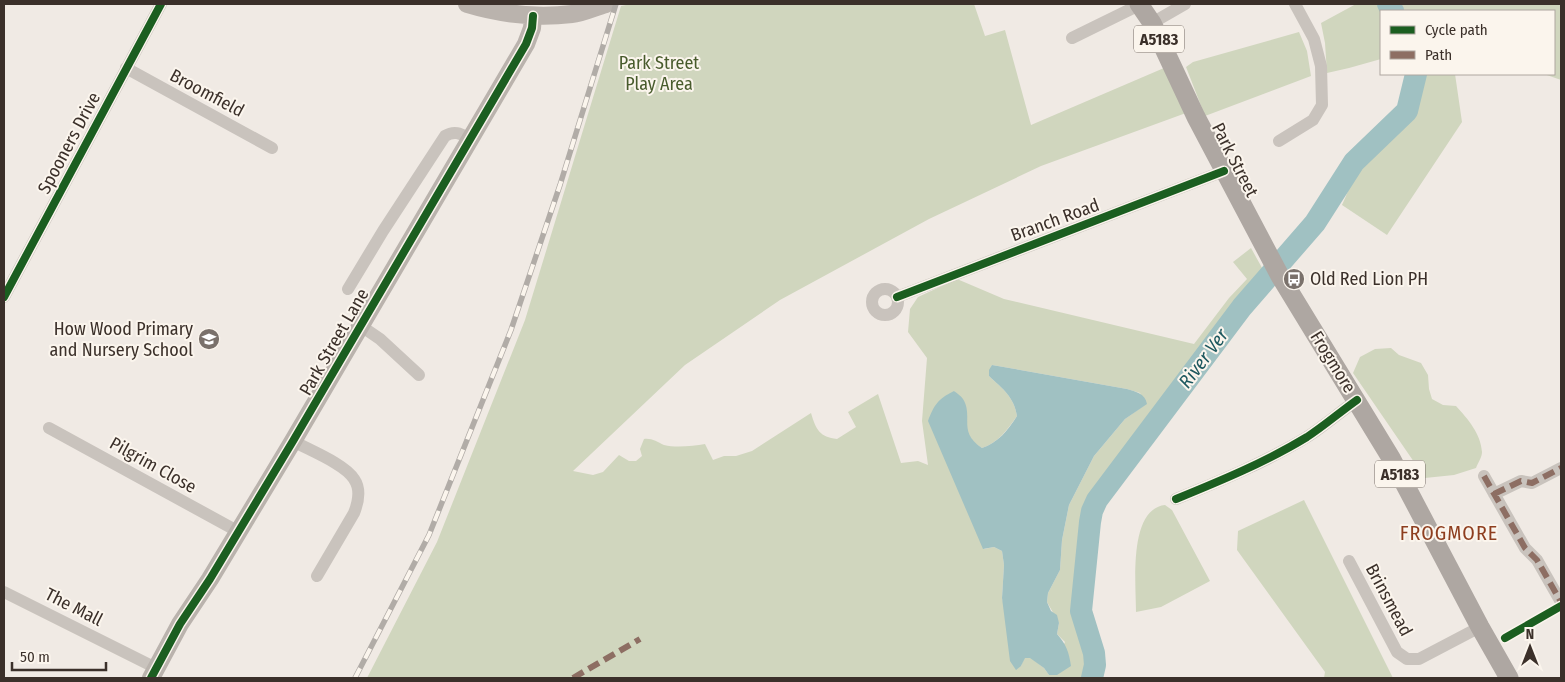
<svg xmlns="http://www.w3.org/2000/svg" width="1565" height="682" viewBox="0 0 1565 682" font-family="'Fira Sans Condensed',sans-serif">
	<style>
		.green { fill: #d0d6be; fill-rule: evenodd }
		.water { fill: #a0c1c2 }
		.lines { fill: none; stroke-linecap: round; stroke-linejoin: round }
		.river { stroke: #a0c1c2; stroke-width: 22 }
		.street { stroke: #c9c3bd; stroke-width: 12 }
		.secondary { stroke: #bab3ad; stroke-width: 18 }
		.primary { stroke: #aea7a2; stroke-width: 19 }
		.rail-casing { stroke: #b1aca7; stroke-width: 5.5 }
		.rail { stroke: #fbf5ed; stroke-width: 4; stroke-dasharray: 11; stroke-linecap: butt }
		.quiet { stroke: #8d6e63; stroke-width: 6; stroke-dasharray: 12 6; stroke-linecap: butt }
		.cycleway-casing { stroke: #fbf5ed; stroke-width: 11 }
		.cycleway { stroke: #1b5e20; stroke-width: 8 }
		.labels { text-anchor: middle; stroke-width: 4; stroke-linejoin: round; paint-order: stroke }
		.shield { fill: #fbf5ed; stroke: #756b64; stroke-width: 1 }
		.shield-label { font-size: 16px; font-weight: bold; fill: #3b302a }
		.park-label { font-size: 18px; fill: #485b2c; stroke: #fbf5ed }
		.street-label { font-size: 18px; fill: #3b302a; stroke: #fbf5ed }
		.poi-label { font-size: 18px; fill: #3b302a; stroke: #fbf5ed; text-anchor: start }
		.water-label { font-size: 19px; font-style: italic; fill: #1d585f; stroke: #fbf5ed }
		.quarter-label { font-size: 20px; letter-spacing: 1px; fill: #8e3e1f; stroke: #fbf5ed }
	</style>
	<rect width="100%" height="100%" fill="#f0eae4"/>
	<!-- green -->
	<path class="green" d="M 631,4 L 974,4 L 985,36 L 1005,30 L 1031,125 L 1164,68 L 1186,113 L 1041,166 L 929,219 L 780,300 L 685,365 L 573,471 L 593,475 L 603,472 L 619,455 L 629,461 L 636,461 L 642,456 L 640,449 L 644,439 C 652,438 657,442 664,445 C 676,448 693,446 705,444 L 713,460 L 724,456 L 736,456 L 752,451 L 811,413 C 816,430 820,437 837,439 L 856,427 L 848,412 L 878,394 L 901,463 L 918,461 L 928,465 L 922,421 L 927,358 L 908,332 L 910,309 L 918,297 L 957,279 L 1004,299 L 1194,344 L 1229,298 L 1247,279 L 1233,262 L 1251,248 L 1266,275 L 1243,300 L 1202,349 L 1087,505 L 1085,513 L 1084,555 L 1080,591 L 1079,619 L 1091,667 L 1089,678 L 367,678 L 437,542 L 525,320 L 621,6 ZM 992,365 L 1127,389 L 1140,393 L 1146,404 L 1125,419 L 1094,456 L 1069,505 L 1062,540 L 1060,570 L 1048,593 L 1047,602 L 1059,623 L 1057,634 L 1065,642 L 1049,675 L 1044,668 L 1030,657 L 1024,658 L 1021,666 L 1002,598 L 1004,565 L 1002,551 L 994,547 L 984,549 L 954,391 L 966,408 L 967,432 L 974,443 L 982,448 C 998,443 1007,430 1017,416 C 1014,397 1003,389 989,376 Z
		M 1356,4 L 1377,4 L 1381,11 L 1381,59 L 1349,68 L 1327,73 L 1325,43 L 1321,23 Z
		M 1398,4 L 1561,4 L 1561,80 L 1544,74 L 1554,74 L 1554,11 L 1402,11 Z
		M 1299,32 L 1307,51 L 1311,76 L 1205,116 L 1186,67 L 1193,62 Z
		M 1424,74 L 1455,74 L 1462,122 L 1387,235 L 1342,205 C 1348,193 1352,178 1360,167 C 1381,137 1424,114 1424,74 Z
		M 1391,348 L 1399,355 L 1421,363 L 1428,375 L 1429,389 L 1432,399 L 1443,405 L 1456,406 C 1468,419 1481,434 1482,452 C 1482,457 1478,463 1476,468 L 1454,475 L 1425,478 L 1353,373 L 1360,357 L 1375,349 Z
		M 1304,500 L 1393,678 L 1324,678 L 1325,672 L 1237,550 L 1238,531 Z
		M 1165,505 L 1172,510 L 1210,581 L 1161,607 L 1136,612 C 1136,585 1128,509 1165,505 Z"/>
	<!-- water -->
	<path class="water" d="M 992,365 L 1127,389 C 1136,392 1145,393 1147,404 L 1125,419 L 1094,456 L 1069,505 L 1062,540 L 1060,570 L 1048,593 L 1047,602 L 1051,611 L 1057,615 L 1059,623 L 1057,634 C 1066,644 1069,652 1071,666 L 1057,675 L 1049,675 L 1044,668 L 1030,658 L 1025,658 L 1021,666 L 1016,670 L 1010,661 L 1002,598 L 1004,565 L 1002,551 L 994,547 L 983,549 L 928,421 C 934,405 938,399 954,391 C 957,393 961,396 963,399 C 974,417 957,431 982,448 C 998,443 1008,430 1017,416 C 1014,397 1003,389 989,376 L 989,370 Z"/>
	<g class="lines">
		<!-- river -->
		<path class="river" d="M 1388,4 L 1393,11
			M 1092,678 L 1095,665 L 1094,653 L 1081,611 L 1090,522 L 1092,511 L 1097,500 L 1242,307 L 1315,223 L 1354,162 L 1407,111 L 1416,74"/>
		<!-- street -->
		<path class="street" d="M 1152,23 L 1185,4
			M 1072,38 L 1139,5
			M 126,68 L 272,148
			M 1279,141 L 1313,120 L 1322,105 L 1321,66 L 1314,39 L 1295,4
			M 348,289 L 383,231 L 445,136 C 455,130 461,134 471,139
			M872 302a13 13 0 1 1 26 0a13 13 0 1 1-26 0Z
			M 4,297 L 161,4
			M 897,297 L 1224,171
			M 361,326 L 380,339 L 419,375
			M 49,428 L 239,532
			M 293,441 C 309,450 345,464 354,479 C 361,489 358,503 354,513 L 317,576
			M 1484,476 L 1525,548 L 1537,560 L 1561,602
			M 1494,494 L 1521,481 L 1532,483 L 1561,468
			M 1176,499 C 1220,481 1266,462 1307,437 C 1324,426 1340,412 1357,400
			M 1349,561 L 1397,652 L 1407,659 L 1419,659 L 1480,627
			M 4,592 L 156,668"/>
		<!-- secondary -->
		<path class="secondary" d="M 467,4 C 500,14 537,18 572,14 C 583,13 595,7 606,4
			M 151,678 L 180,624 L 210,579 L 293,441 L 526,44 L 532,28 L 533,16"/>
		<!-- primary -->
		<path class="primary" d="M 1139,4 L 1152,23 L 1196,117 L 1280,276 L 1391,458 L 1480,627 L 1509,678"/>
		<!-- rail casing -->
		<g class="rail-casing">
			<path id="rail" d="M 355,678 L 429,535 L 511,330 L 560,185 L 616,4"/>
		</g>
		<!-- rail -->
		<use href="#rail" class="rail"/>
		<!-- quiet -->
		<path class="quiet" d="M 1484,476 L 1525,548 L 1537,560 L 1561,602
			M 1494,494 L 1521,481 L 1532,483 L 1561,468
			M 573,678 L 640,639"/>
		<!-- cycleway casing -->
		<g class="cycleway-casing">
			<path id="cycleway" d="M 4,297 L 161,4
				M 897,297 L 1224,171
				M 1176,499 C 1220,481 1266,462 1307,437 C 1324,426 1340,412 1357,400
				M 1505,638 L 1561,606
				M 151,678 L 180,624 L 210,579 L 293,441 L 526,44 L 532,28 L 533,16"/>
		</g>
		<!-- cycleway -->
		<use href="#cycleway" class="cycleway"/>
	</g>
	<!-- icons -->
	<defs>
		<g id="bus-disc" transform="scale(1.125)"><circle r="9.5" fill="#7a716b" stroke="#fbf5ed"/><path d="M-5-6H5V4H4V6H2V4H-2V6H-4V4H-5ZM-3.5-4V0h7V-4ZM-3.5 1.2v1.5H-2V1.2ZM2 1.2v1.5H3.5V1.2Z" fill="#fff"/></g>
		<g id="school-disc" transform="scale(1.125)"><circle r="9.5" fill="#7a716b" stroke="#fbf5ed"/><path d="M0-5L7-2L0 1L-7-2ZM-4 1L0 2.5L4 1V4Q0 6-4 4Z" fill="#fff"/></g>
	</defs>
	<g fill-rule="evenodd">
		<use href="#bus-disc" x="1294" y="279"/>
		<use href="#school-disc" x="209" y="339"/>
	</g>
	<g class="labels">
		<!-- shield labels -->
		<g class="shield">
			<rect x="1134" y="25.5" width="50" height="27" rx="4"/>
			<rect x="1375" y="460.5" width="50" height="27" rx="4"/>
		</g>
		<g class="shield-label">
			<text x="1159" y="45">A5183</text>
			<text x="1400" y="480">A5183</text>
		</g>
		<!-- park labels -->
		<g class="park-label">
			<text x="659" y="69">Park Street<tspan x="659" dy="21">Play Area</tspan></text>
		</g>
		<!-- street labels -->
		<g class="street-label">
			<text transform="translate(207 93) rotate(28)" y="6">Broomfield</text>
			<text transform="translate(69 143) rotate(-62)" y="6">Spooners Drive</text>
			<text transform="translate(1235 160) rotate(63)" y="6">Park Street</text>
			<text transform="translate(1055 220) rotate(-20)" y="6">Branch Road</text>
			<text transform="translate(334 342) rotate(-60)" y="6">Park Street Lane</text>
			<text transform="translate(1333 362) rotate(58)" y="6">Frogmore</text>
			<text transform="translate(153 465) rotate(29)" y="6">Pilgrim Close</text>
			<text transform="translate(1389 600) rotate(62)" y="6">Brinsmead</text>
			<text transform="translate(74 607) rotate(27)" y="6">The Mall</text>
		</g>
		<!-- poi labels -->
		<g class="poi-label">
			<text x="1310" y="285">Old Red Lion PH</text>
			<text x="193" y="335" text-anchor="end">How Wood Primary<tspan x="193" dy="21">and Nursery School</tspan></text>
		</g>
		<!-- water labels -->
		<g class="water-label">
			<text transform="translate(1203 358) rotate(-53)" y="7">River Ver</text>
		</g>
		<!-- quarter labels -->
		<g class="quarter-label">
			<text x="1449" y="540">FROGMORE</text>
		</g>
	</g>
	<!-- border -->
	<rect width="1565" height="682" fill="none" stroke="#3b302a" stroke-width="10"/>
	<!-- legend -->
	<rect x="1380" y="10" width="175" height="65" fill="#fbf5ed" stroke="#aea69f"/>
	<rect x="1390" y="26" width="25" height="8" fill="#1b5e20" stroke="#aea69f"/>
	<text x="1425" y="35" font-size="15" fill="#3b302a">Cycle path</text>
	<rect x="1390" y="51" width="25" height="8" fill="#8d6e63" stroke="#aea69f"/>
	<text x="1425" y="60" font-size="15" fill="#3b302a">Path</text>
	<!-- north arrow -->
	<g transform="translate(1530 647)" stroke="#fbf5ed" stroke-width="4" paint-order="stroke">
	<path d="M0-4L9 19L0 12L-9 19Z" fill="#3b302a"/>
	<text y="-8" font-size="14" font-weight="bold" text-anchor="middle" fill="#3b302a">N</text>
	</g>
	<!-- scale -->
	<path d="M12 662v8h94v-8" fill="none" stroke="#3b302a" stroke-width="2.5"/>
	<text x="20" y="662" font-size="15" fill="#3b302a" stroke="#fbf5ed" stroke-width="4" paint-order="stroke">50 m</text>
</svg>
